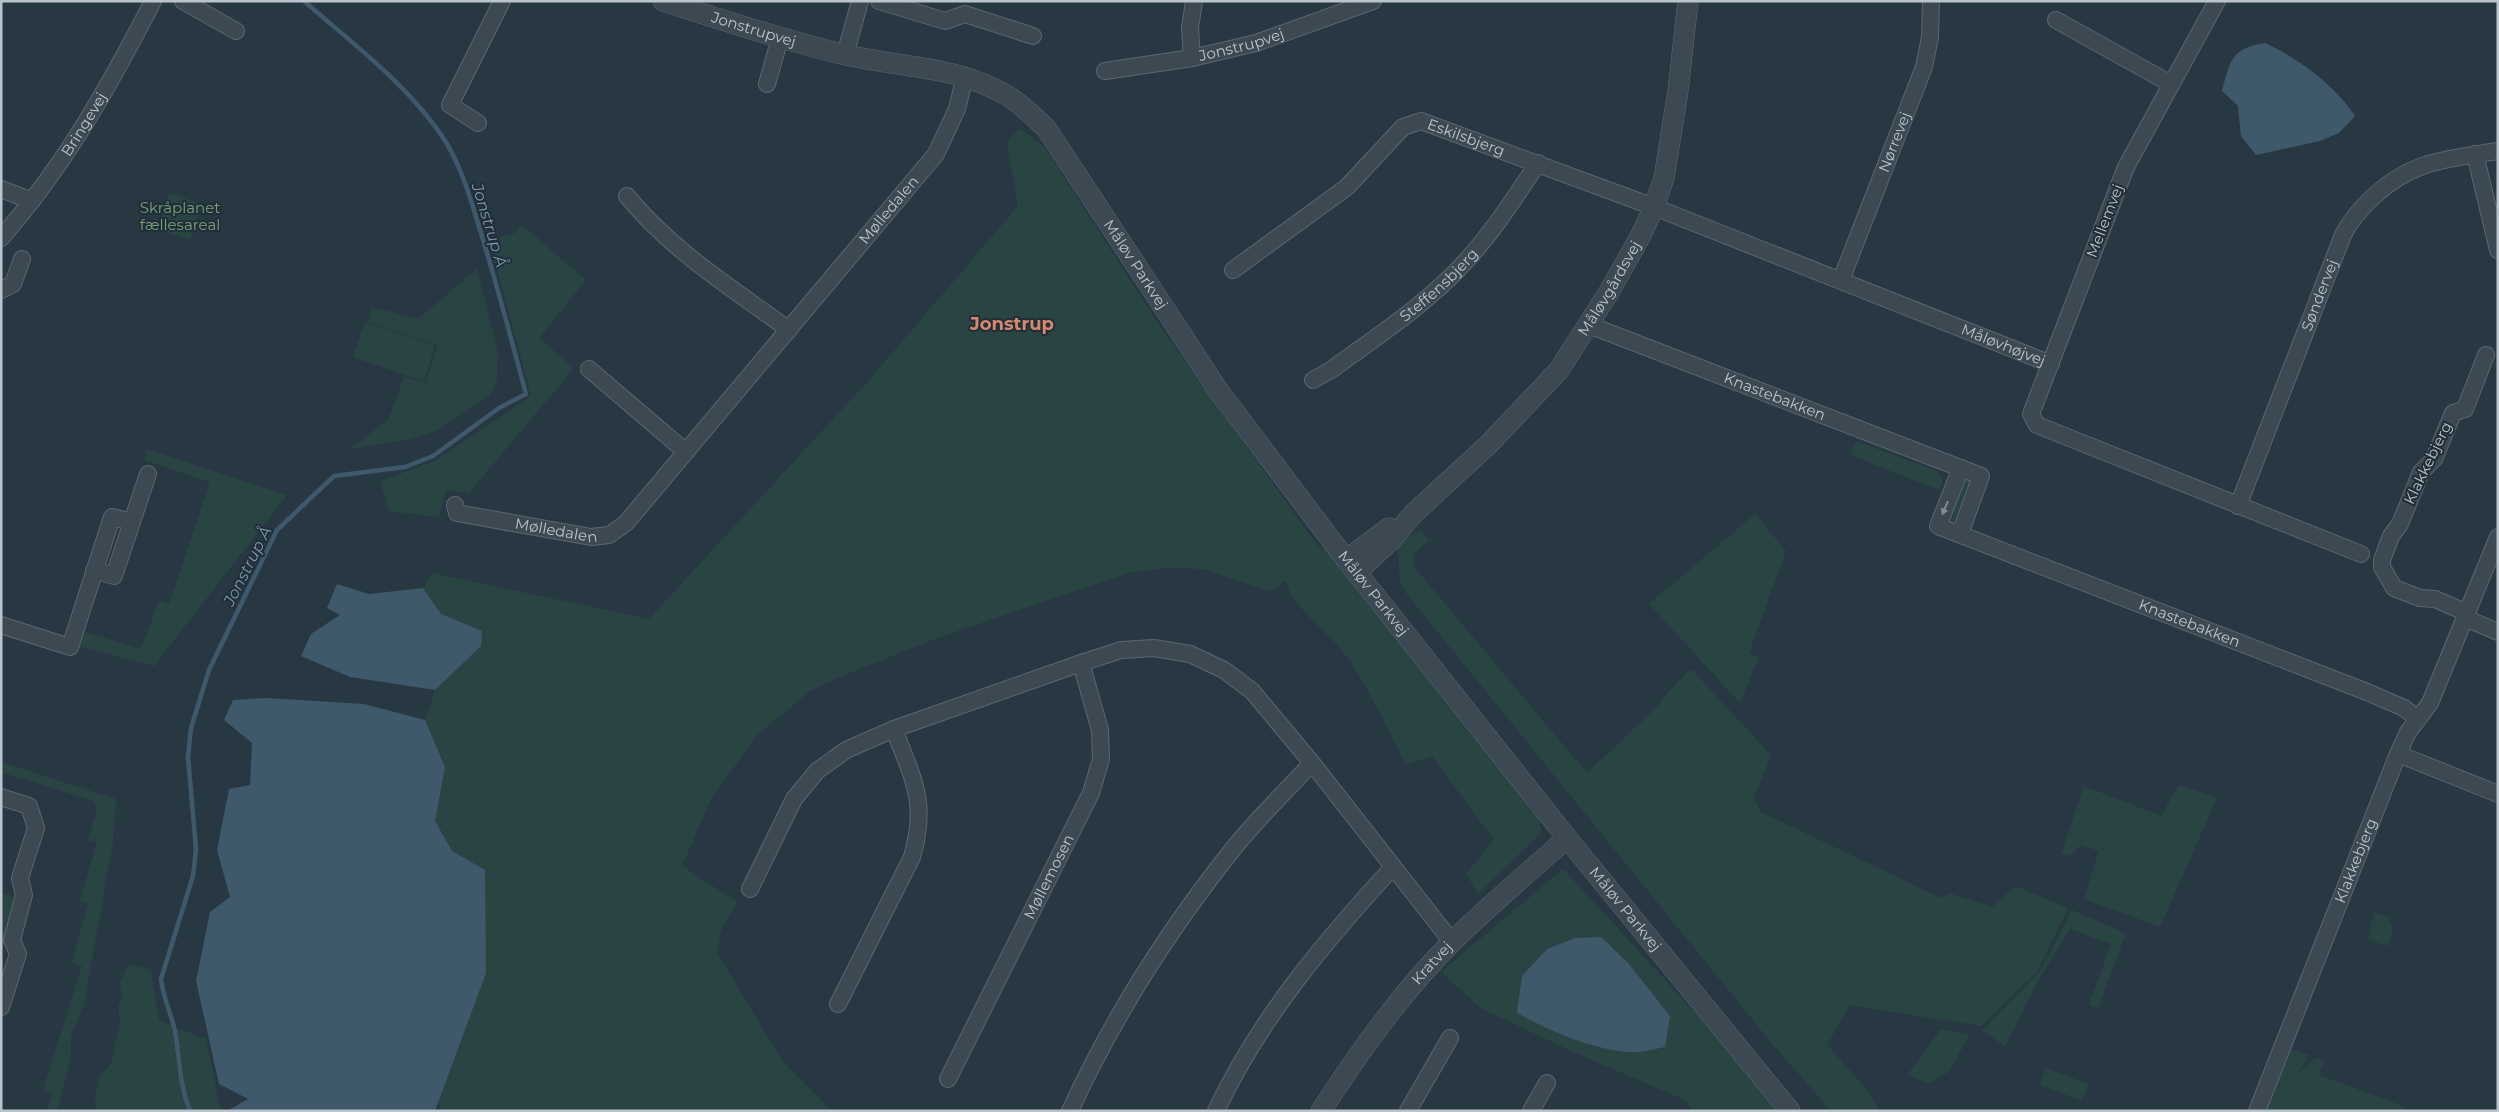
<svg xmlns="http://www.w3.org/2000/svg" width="2499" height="1112" viewBox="0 0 2499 1112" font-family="Montserrat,sans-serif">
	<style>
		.green { fill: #2a4443 }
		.water { fill: #3f596b }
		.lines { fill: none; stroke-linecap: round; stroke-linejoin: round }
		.stream { stroke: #3f596b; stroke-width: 4.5 }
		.minor-casing { stroke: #5b6770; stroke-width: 18 }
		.tertiary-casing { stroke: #5b6770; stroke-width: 21 }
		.minor { stroke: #3c4953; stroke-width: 16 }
		.tertiary { stroke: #3c4953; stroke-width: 20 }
		.oneway { fill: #818d96 }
		.labels { text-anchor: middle; stroke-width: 4; stroke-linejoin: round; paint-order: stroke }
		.street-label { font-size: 15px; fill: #bac4cc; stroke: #212e38 }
		.park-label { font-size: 15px; fill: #79a17c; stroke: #212e38 }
		.water-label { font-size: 16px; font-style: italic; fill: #7b99ae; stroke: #212e38 }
		.quarter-label { font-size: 18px; font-weight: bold; fill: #d4896d; stroke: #212e38 }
	</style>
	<rect width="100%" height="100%" fill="#283843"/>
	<!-- green -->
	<path class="green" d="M 1019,128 L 1042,145 L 1052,158 L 1157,322 L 1317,545 L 1327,551 L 1528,805 L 1530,811 L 1538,812 L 1541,833 L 1478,894 L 1466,874 L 1494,840 L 1432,756 L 1406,765 C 1388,730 1371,693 1350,661 C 1331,632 1298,615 1285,581 L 1270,592 L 1204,569 L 1169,568 L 1132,572 L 937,638 L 840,677 L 809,692 L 758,734 L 711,799 L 682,866 L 737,902 L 721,931 L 717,953 L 783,1062 L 832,1111 L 440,1111 L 436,1080 L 443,836 L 435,821 L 445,767 L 425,720 L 435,690 L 481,646 L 441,614 L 423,588 L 432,573 L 649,619 L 870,379 L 1018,206 L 1007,142 Z
		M 169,193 L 202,204 L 190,240 L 157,229 Z
		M 522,225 L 586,280 L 539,338 L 574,368 L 469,493 L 446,490 L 439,517 L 389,511 L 380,481 L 435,461 L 531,396 L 494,257 L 501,237 L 515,233 Z
		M 477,269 L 498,353 L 497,380 L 490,395 L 436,431 L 410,439 L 350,449 L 388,420 L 404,377 L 426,383 L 438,345 L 368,322 L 372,307 L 418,319 Z
		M 365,322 L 435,345 L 424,381 L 353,357 Z
		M 1856,441 L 1937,471 L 1943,480 L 1939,490 L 1850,455 Z
		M 146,449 L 287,495 L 154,666 L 78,646 L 81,631 L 141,649 L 159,601 L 169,604 L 210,482 L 145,460 Z
		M 1964,476 L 1971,479 L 1972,485 L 1956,522 L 1949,519 Z
		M 1755,514 L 1786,551 L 1749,653 L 1759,657 L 1740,703 L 1649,604 Z
		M 1420,529 L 1429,540 L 1413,555 L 1415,568 L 1587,773 L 1659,705 L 1662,699 L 1691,669 L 1771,755 L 1754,798 L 1761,812 L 1941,898 L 1949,893 L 1992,907 L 2015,886 L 2068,908 L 2038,970 L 1981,1026 L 1850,1005 L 1827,1045 L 1870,1093 L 1879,1111 L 1831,1111 L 1769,1040 L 1406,593 L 1400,582 L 1397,545 Z
		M 1,762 L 116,799 L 113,842 L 84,1004 L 71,1035 L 71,1055 L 57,1111 L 47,1111 L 53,1094 L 43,1090 L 82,966 L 72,962 L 88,904 L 80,901 L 97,842 L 88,840 L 97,811 L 94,801 L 1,772 Z
		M 2179,785 L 2217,798 L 2160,927 L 2084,899 L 2099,851 L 2080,845 L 2072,856 L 2061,854 L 2084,786 L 2161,816 Z
		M 1563,869 L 1714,1033 L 1781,1111 L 1692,1111 L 1685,1100 L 1571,1051 L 1481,1008 L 1441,972 Z
		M 1,893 L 20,898 L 5,944 L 1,942 Z
		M 2072,910 L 2126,933 L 2098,1008 L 2089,1005 L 2111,944 L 2070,929 L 2038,981 L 2005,1047 L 1982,1030 L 2041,970 Z
		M 2374,912 L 2391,918 L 2389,923 L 2394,927 L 2387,946 L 2368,939 Z
		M 128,965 L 151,969 L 159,1021 L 206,1039 L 221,1111 L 96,1111 L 95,1094 L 101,1074 L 111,1064 L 120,1021 L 118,1007 L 123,995 L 119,985 Z
		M 1941,1029 L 1970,1035 L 1948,1072 L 1929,1084 L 1907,1075 Z
		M 2289,1049 L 2309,1055 L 2299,1072 L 2316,1058 L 2324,1060 L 2319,1075 L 2406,1107 L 2405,1111 L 2264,1111 Z
		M 2046,1068 L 2088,1084 L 2082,1101 L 2040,1085 Z"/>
	<!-- water -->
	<path class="water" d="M 2265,43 C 2298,58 2335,85 2355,116 L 2339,133 L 2320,141 L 2256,155 L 2241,136 L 2238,106 L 2222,91 C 2230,61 2231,48 2265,43 Z
		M 337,584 L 369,594 L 423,588 L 441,614 L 482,631 L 481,646 L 435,690 L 350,677 L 301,656 L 311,634 L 340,615 L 327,608 Z
		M 266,698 L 364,704 L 425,720 L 445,767 L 435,821 L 452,851 L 485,870 L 486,973 L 435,1111 L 227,1111 L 248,1099 L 219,1084 L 196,981 L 210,912 L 230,897 L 217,850 L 229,789 L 250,785 L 252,743 L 224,720 L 233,700 Z
		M 1601,937 L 1628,963 L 1670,1016 L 1665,1047 C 1654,1049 1641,1053 1630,1052 C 1590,1049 1551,1031 1517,1013 L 1522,976 L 1547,949 L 1575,938 Z"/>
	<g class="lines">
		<!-- stream -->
		<path class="stream" d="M 190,1111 C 179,1084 180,1060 175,1031 C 171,1013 163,998 161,979 L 193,876 L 196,849 L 188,757 L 191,728 L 209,670 L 277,530 L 334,476 L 405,467 L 433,456 L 499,408 L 526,394 C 511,339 497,284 480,230 C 471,200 462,169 446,142 C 410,86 353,44 304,1"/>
		<!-- minor casing -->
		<g class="minor-casing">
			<g id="minor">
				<path d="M 183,1 L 236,31"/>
				<path d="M 879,1 L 945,21 L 965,14 L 1033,36"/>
				<path d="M 2217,1 L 2126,167 L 2031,414 L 2037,425 L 2361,554"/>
				<path d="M 2056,20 L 2171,84"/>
				<path d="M 845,55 L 860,1"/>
				<path d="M 1192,58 L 1190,28 L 1194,1"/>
				<path id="s1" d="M 1105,71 L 1192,58 L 1256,43 L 1373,1"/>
				<path d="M 767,84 L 780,38"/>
				<path d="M 478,123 L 450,105 L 502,1"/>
				<path d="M 2475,154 L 2498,250"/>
				<path d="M 1,189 L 32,201"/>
				<path d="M 627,196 C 673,252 732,288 789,330"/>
				<path id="s2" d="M 1,238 C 64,167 110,85 153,1"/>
				<path id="s3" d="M 1233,270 L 1347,187 L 1403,127 L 1421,121 L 1654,207 L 2051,364"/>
				<path id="s4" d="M 1841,280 L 1924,67 L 1930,37 L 1931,1"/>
				<path d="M 1,290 L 13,284 L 22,259"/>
				<path id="s5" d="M 1589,325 L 1981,476 L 1960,534"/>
				<path d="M 589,369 L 686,452"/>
				<path id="s6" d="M 1313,380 L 1331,370 C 1376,337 1427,304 1465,262 C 1493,232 1515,197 1538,163"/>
				<path id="s7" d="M 1961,468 L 1938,526 L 2367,692 L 2404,708 L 2418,719"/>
				<path id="s8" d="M 455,505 L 457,513 L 591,537 L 609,535 L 626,523 L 936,154 L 957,109 L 965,76"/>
				<path id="s9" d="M 2238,506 L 2343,235 C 2351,219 2361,208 2374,196 C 2413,160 2447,159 2498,151"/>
				<path d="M 94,570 L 114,576 L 132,522"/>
				<path d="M 2467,613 L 2435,599 L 2420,598 L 2394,588 L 2382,567 L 2382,560 L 2391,536 L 2400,524 L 2421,472 L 2434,459 L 2453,413 L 2465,409 L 2486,355"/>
				<path d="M 2465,618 L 2498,632"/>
				<path d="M 1,625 L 70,647 L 112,517 L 132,522 L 148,474"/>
				<path d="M 2398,754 L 2498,794"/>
				<path d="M 1,797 L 29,806 L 36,828 L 20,878 L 24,895 L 12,940 L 18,954 L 1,1007"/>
				<path d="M 750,889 L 794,799 L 817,771 L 846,750 L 894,729 L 1081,663 L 1121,650 L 1154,648 L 1190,654 L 1224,670 L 1252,691 L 1312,763 L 1452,942"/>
				<path d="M 838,1004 L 912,857 C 928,801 913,780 894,729"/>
				<path id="s10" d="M 948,1079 L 1091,793 L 1101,759 L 1100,730 L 1081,663"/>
				<path d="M 1070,1111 C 1114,1015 1171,926 1237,844 C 1260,816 1287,790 1312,763"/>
				<path d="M 1216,1111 C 1259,1019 1325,941 1393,867"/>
				<path d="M 1408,1111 L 1450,1038"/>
				<path d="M 1531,1111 L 1547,1083"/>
				<path id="s11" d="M 2257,1111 L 2398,754 L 2408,732 L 2430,703 L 2498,537"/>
			</g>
		</g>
		<!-- tertiary casing -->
		<g class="tertiary-casing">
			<g id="tertiary">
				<path id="s12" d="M 663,1 C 723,20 782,40 842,54 C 900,68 959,65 1011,98 C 1023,106 1035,118 1046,128 L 1218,390 L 1331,540 L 1567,838 L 1790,1111"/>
				<path d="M 1346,560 L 1389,528"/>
				<path id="s13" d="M 1357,572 L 1392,539 L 1413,514 L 1489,444 L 1559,370 L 1609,292 L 1641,235 L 1654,207 L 1664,178 L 1678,91 L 1688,1"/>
				<path id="s14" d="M 1321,1111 C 1360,1051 1401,993 1451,943 C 1488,906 1528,873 1567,838"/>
			</g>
		</g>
		<!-- minor -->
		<use href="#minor" class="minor"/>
		<!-- tertiary -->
		<use href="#tertiary" class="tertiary"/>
	</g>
	<!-- one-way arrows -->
	<defs><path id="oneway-solid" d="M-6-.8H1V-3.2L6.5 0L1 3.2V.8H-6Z" transform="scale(1.25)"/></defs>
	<use class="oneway" href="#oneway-solid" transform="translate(1945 508) rotate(113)"/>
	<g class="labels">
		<!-- street labels -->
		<g class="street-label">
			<text dy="5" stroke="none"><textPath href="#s12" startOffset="95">Jonstrupvej</textPath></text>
			<text dy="5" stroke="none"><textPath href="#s1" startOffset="139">Jonstrupvej</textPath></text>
			<text dy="5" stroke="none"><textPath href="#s2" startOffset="141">Bringevej</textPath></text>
			<text dy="5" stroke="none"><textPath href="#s3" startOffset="290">Eskilsbjerg</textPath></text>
			<text dy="5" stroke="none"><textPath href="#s4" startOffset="148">Nørrevej</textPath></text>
			<text dy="5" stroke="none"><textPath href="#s8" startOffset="592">Mølledalen</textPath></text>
			<text transform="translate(2105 221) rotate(-69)" y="5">Mellemvej</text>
			<text dy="5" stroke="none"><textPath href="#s12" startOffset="572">Måløv Parkvej</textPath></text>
			<text dy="5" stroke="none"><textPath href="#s6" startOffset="158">Steffensbjerg</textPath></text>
			<text dy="5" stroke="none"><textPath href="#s13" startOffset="382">Måløvgårdsvej</textPath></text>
			<text dy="5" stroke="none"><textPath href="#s9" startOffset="226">Søndervej</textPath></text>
			<text dy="5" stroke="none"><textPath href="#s3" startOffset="866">Måløvhøjvej</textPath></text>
			<text dy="5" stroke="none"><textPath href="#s5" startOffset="199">Knastebakken</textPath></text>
			<text transform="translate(2428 463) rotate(-64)" y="5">Klakkebjerg</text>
			<text dy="5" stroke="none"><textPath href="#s8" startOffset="109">Mølledalen</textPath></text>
			<text dy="5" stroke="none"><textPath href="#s12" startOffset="978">Måløv Parkvej</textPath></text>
			<text dy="5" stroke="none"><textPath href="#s7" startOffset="332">Knastebakken</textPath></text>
			<text dy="5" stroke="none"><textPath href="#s11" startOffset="269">Klakkebjerg</textPath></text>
			<text dy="5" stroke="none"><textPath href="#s10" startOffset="226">Møllemosen</textPath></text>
			<text dy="5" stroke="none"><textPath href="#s12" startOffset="1382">Måløv Parkvej</textPath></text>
			<text dy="5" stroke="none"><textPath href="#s14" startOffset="185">Kratvej</textPath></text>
		</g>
		<!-- park labels -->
		<g class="park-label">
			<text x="180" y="213">Skråplanet<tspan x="180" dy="17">fællesareal</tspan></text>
		</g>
		<!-- water labels -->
		<g class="water-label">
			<text transform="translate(490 225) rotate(73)" y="6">Jonstrup Å</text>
			<text transform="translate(247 566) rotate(-63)" y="6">Jonstrup Å</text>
		</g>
		<!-- quarter labels -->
		<g class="quarter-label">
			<text x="1012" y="330">Jonstrup</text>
		</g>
	</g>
	<!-- border -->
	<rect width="2499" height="1112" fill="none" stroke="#bac4cc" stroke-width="5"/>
</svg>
